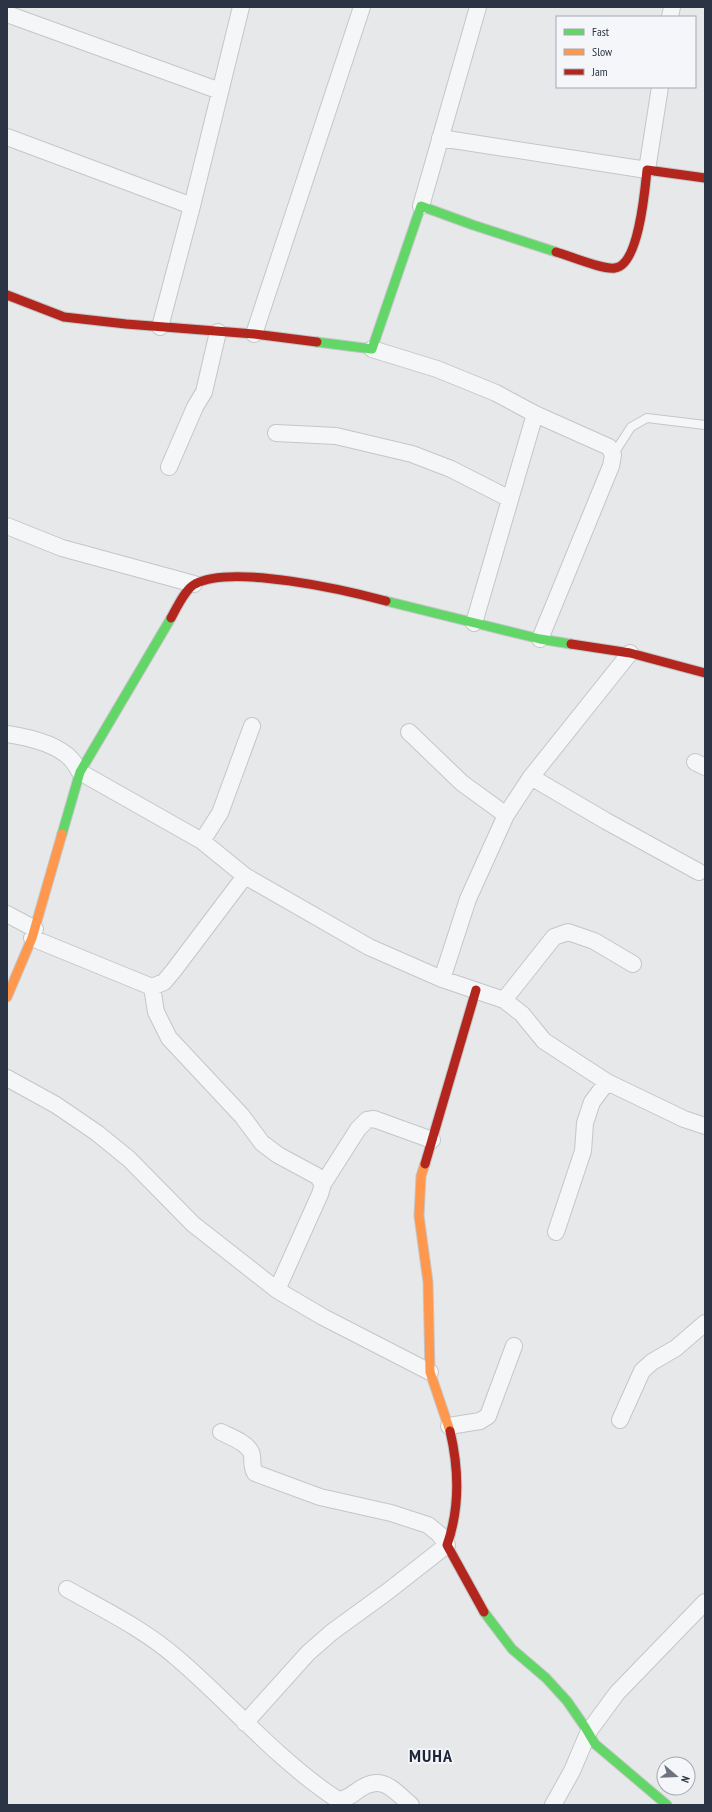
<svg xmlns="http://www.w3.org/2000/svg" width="712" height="1812" viewBox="0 0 712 1812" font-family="'PT Sans Narrow',sans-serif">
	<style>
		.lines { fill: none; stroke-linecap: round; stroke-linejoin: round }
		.lane-casing { stroke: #c4c6c8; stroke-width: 10 }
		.street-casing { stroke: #c4c6c8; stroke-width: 18 }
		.fast-casing { stroke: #c4c6c8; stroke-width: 11 }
		.slow-casing { stroke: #c4c6c8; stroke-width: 11 }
		.jam-casing { stroke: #c4c6c8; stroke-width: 11 }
		.lane { stroke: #f5f6f7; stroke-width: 8 }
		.street { stroke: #f5f6f7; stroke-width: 16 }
		.fast { stroke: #63d668; stroke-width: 9 }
		.slow { stroke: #ff974d; stroke-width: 9 }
		.jam { stroke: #b3261e; stroke-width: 9 }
		.labels { text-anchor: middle; stroke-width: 3.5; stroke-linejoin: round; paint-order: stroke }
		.district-label { font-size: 18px; font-weight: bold; letter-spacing: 1px; fill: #1d2536; stroke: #f4f6f9 }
	</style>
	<rect width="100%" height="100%" fill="#e6e8ea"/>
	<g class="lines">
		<!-- lane casing -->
		<g class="lane-casing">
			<path id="lane" d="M 613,455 L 631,427 L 647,418 L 705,425"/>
		</g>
		<!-- street casing -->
		<g class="street-casing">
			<path id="street" d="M 7,14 L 220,91
				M 670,17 L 672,7
				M 7,137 L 192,206
				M 440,138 L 647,170 L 660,87
				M 421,206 L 478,7
				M 160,327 L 192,206 L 241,7
				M 254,334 L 362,7
				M 372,349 L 437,369 L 496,393 L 535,414 L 609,447 L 613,455 L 611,466 L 540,639
				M 276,433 L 336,436 L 412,454 L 451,469 L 510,499
				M 169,467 L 195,407 L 204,392 L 218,332
				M 7,526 L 62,548 L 194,584
				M 474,623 L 535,414
				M 409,732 L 462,783 L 506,815
				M 7,734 C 27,737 57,744 71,759 C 75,763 77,768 80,772 L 202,841 L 245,876 L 369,947 L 442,979 L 504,1000 L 522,1014 L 544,1041 L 607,1082 L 684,1119 L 705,1126
				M 695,762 L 705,767
				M 531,777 L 606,821 L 699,872
				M 202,841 L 220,813 L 252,726
				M 7,914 L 35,929
				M 32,938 L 152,987 L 164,982 L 174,970 L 245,876
				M 442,979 L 468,899 L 506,815 L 531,777 L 630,653
				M 152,987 L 156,1012 L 169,1038 L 242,1116 L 262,1143 L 278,1155 L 317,1176 L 323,1184 L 320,1194 L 277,1290
				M 504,1000 L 554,937 L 568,932 L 594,941 L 633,964
				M 7,1078 L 56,1105 L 97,1133 L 129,1159 L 193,1224 L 277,1290 L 323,1317 L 430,1372
				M 323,1184 L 358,1129 L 367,1120 L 374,1119 L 432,1140
				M 556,1232 L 583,1151 L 585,1123 L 592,1102 L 607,1082
				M 620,1420 L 642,1371 L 652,1362 L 676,1348 L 705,1323
				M 449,1426 L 480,1421 L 488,1416 L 514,1346
				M 221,1432 C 231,1437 246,1442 251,1452 C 254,1458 250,1464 255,1473 L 320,1497 L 391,1513 L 428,1525 L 439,1534 L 447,1545 L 387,1592 L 332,1632 L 308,1653 L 245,1723
				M 67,1589 C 104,1610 144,1629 177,1658 C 231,1704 277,1760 338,1800 C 346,1799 350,1796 357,1791 C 382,1773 392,1789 411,1805
				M 553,1805 L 572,1771 L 589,1731 L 617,1693 L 705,1602"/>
		</g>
		<!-- fast casing -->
		<g class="fast-casing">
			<path id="fast" d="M 317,342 L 372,349 L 421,206 L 473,225 L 556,252
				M 386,601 L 540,639 L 571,644
				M 62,834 L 80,772 L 171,618
				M 484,1612 L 512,1649 L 546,1678 L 567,1701 L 585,1727 L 595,1744 L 667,1805"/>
		</g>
		<!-- slow casing -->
		<g class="slow-casing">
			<path id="slow" d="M 7,997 L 32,938 L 62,834
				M 425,1164 L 421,1176 L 419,1216 L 428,1282 L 430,1372 L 450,1431"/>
		</g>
		<!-- jam casing -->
		<g class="jam-casing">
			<path id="jam" d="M 556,252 C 570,256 603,270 615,268 C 639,265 645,189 647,170 L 705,178
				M 7,295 L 64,317 L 126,324 L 254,334 L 317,342
				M 171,618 C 176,609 186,588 195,584 C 232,564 345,590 386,601
				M 571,644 L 630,653 L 705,673
				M 425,1164 L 476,990
				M 450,1431 C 459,1469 460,1508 447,1545 L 484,1612"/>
		</g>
		<!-- lane -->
		<use href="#lane" class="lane"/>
		<!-- street -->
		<use href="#street" class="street"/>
		<!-- fast -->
		<use href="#fast" class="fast"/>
		<!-- slow -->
		<use href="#slow" class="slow"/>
		<!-- jam -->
		<use href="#jam" class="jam"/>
	</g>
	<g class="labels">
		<!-- district labels -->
		<g class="district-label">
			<text x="431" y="1762">MUHA</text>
		</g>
	</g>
	<!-- border -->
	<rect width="712" height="1812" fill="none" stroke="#2b3445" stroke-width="16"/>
	<!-- legend -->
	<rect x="556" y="16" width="140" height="72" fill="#f4f6f9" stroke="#a4a8b1"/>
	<rect x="564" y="29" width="20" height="6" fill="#63d668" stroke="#a4a8b1"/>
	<text x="592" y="36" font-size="12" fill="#2b3445">Fast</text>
	<rect x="564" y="49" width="20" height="6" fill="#ff974d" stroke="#a4a8b1"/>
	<text x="592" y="56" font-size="12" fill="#2b3445">Slow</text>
	<rect x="564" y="69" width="20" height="6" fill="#b3261e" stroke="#a4a8b1"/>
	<text x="592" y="76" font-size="12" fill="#2b3445">Jam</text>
	<!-- north arrow -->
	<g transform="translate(676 1776) rotate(109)"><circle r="19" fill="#f4f6f9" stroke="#a4a8b1"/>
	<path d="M0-3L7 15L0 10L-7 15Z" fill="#6c737f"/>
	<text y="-6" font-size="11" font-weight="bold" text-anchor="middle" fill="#2b3445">N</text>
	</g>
</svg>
